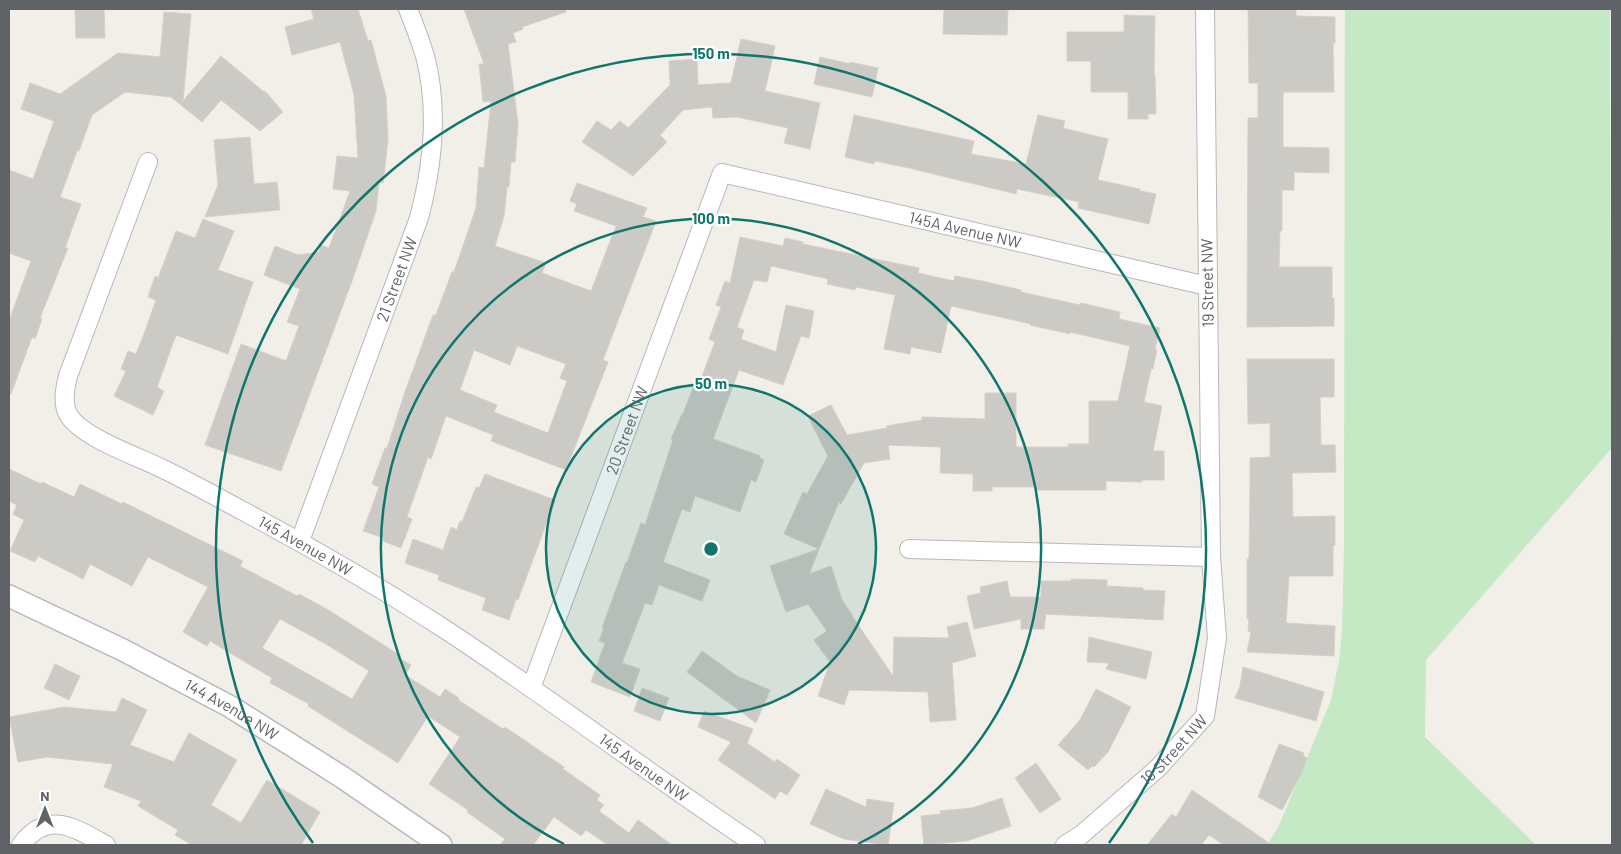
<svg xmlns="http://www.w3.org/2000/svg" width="1621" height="854" viewBox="0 0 1621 854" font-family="Barlow,sans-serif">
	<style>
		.green { fill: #c5e8c5 }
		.building { fill: #cccac5; stroke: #d6d1c6; fill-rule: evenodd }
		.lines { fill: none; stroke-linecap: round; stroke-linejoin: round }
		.minor-casing { stroke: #b5b8bc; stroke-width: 20 }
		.tertiary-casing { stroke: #b5b8bc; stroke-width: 24 }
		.minor { stroke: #fff; stroke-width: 18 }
		.tertiary { stroke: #fff; stroke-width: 21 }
		.ring { fill: none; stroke: #0f766e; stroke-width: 2.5 }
		.labels { text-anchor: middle; stroke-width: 4.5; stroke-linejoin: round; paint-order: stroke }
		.street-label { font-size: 16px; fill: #5f6368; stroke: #fff }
		.centre { fill: #0f766e; stroke: #fff; stroke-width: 2.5 }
		.ring-label { font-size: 15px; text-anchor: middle; font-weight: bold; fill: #0f766e; stroke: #fff; stroke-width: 4.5; stroke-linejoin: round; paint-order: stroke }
	</style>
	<rect width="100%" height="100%" fill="#f1efe8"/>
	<!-- green -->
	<path class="green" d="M 1345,9 L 1610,9 L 1611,407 L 1612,408 L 1612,448 L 1426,660 L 1425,737 L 1536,845 L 1267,845 L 1279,826 L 1331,700 L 1339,661 L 1342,632 L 1344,545 Z"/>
	<!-- building -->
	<path class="building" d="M 311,9 L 358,9 L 368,41 L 371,40 L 386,96 L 388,140 L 383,183 L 379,182 L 376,211 L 352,281 L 281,471 L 205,445 L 241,344 L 286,361 L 299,326 L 287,322 L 300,289 L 264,275 L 275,246 L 298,255 L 319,252 L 321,245 L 329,248 L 350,191 L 333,189 L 337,156 L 358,158 L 354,95 L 340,42 L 292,55 L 285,27 L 314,19 Z
		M 464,9 L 565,9 L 566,12 L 522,27 L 523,29 L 513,33 L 516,42 L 508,44 L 518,124 L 515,162 L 511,162 L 509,187 L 507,187 L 504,216 L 495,246 L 546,263 L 542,273 L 591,291 L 616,226 L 574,211 L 577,204 L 570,201 L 577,183 L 647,208 L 643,217 L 656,221 L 603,360 L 608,362 L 566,470 L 491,441 L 493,435 L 446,416 L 431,459 L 428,457 L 407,517 L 412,519 L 401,548 L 383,541 L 384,538 L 363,531 L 379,487 L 372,484 L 385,448 L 387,448 L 405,392 L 433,315 L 436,315 L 452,272 L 454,272 L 476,208 L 479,167 L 484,168 L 491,101 L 483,102 L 479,64 L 484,64 ZM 517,346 L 566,364 L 560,378 L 567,381 L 548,433 L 494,412 L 497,405 L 460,390 L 474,350 L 510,365 Z
		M 947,9 L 1006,9 L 1008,10 L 1007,35 L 943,34 L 944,10 L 947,10 Z
		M 1248,9 L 1296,9 L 1296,16 L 1335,17 L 1335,43 L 1333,43 L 1334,92 L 1283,92 L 1283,147 L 1329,148 L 1329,173 L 1294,172 L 1294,190 L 1282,190 L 1282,231 L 1280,231 L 1279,267 L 1332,267 L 1332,298 L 1334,298 L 1334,326 L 1247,327 L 1248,118 L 1258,118 L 1258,83 L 1249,83 Z
		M 75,10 L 104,10 L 105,38 L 76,38 Z
		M 164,12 L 191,14 L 183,101 L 221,56 L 264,92 L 265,91 L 283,112 L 260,131 L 221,100 L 202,122 L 171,97 L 125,92 L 92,115 L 79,151 L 77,151 L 60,197 L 81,204 L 65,248 L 68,248 L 40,318 L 42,319 L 35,339 L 32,337 L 11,394 L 9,394 L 9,321 L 31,261 L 9,253 L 9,170 L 33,179 L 54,121 L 21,109 L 30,83 L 60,94 L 118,53 L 160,57 Z
		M 1124,15 L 1155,16 L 1154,75 L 1155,75 L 1156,114 L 1148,114 L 1148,119 L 1128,119 L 1128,92 L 1091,92 L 1091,61 L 1067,61 L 1067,32 L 1124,32 Z
		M 741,39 L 775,46 L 765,91 L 820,103 L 810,149 L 784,143 L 788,128 L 737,117 L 713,118 L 712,107 L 683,110 L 660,135 L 667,142 L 633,176 L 582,142 L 597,121 L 611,130 L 620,121 L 628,128 L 670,85 L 669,61 L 697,59 L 698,85 L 731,83 Z
		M 820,57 L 850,64 L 850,62 L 878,68 L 872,97 L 814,84 Z
		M 854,115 L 974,141 L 971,154 L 1026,164 L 1038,115 L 1065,121 L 1063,128 L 1108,139 L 1098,180 L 1140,189 L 1140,191 L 1156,194 L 1149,224 L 1078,208 L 1079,202 L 1017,189 L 1016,194 L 909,168 L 875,161 L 874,164 L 845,157 Z
		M 250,137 L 254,184 L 277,182 L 280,210 L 205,217 L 218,185 L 214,140 Z
		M 203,219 L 234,231 L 218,270 L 253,282 L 228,354 L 176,335 L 157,387 L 164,391 L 153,415 L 114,396 L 126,371 L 121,369 L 128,351 L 136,354 L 144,334 L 156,300 L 148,297 L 155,276 L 158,278 L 176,231 L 195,238 Z
		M 740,237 L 783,246 L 785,238 L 803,242 L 803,244 L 919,268 L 918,273 L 954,281 L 955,276 L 982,281 L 1021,290 L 1021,292 L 1080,305 L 1081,303 L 1120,312 L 1119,319 L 1160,328 L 1155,349 L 1157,350 L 1153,369 L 1151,369 L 1144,402 L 1162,406 L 1153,451 L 1164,451 L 1164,480 L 1142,480 L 1142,482 L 1106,481 L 1106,490 L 1036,490 L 1036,487 L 992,487 L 992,491 L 973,491 L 973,474 L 940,473 L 941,447 L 888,445 L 890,459 L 864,463 L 841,504 L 839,502 L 819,549 L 784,534 L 803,492 L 807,494 L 828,456 L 808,416 L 831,405 L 847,435 L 887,428 L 886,426 L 922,420 L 922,417 L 985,419 L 985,393 L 1016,393 L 1016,447 L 1068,447 L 1068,444 L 1089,444 L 1089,401 L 1118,401 L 1130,346 L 1070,332 L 1070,334 L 1030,325 L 1031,324 L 951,306 L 941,353 L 911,347 L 910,354 L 884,349 L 895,295 L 856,287 L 855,290 L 827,284 L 828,279 L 771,266 L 767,282 L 754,280 L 737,327 L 744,330 L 741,339 L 776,352 L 786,305 L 814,311 L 809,338 L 801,336 L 783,385 L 739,370 L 713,439 L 760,456 L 759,458 L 764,460 L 756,482 L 751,480 L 740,512 L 695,496 L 690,512 L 682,509 L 663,562 L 710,580 L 702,601 L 659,585 L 652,605 L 645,603 L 622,663 L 640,669 L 630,697 L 591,682 L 605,643 L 599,641 L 604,628 L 602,628 L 626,562 L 627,563 L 641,523 L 645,525 L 673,440 L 671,439 L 682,414 L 683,414 L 697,377 L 701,379 L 715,342 L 709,339 L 721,307 L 716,305 L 725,281 L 730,283 Z
		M 1247,359 L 1334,359 L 1334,397 L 1320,397 L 1321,445 L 1335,445 L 1336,472 L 1292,473 L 1293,517 L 1335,516 L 1335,545 L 1333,546 L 1333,576 L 1289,576 L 1286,623 L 1335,626 L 1334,656 L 1247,652 L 1251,632 L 1248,631 L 1249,619 L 1247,619 L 1247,559 L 1249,559 L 1250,488 L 1250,458 L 1270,457 L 1270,423 L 1248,424 Z
		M 9,469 L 41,484 L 42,482 L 74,497 L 80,484 L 122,504 L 123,502 L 243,561 L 240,566 L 297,596 L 299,594 L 330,611 L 401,656 L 399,658 L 411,665 L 405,675 L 440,697 L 445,689 L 459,698 L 458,700 L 503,729 L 505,727 L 564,767 L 563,769 L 600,795 L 597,800 L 604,805 L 599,811 L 629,833 L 638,820 L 672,845 L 608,845 L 586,830 L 581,836 L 554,817 L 533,845 L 500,845 L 505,839 L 467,812 L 468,810 L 429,784 L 460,737 L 428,716 L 398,763 L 308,706 L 309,704 L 270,683 L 272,678 L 210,641 L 207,646 L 183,632 L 208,587 L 148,557 L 132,586 L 90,564 L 83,579 L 38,556 L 35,562 L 10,551 L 24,520 L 13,514 L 17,505 L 9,501 ZM 280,619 L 326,644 L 369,671 L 352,699 L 262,648 Z
		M 485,474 L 555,500 L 518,600 L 516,599 L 509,620 L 482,610 L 486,598 L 438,580 L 439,575 L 405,563 L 413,539 L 443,550 L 451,527 L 457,530 L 460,521 L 462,522 L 476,487 L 479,488 Z
		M 819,549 L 809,574 L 831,566 L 842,600 L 853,616 L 852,616 L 893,676 L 894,637 L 949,638 L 947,627 L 967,622 L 976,656 L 952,663 L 956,720 L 930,722 L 928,692 L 849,690 L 844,705 L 818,696 L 830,662 L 814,640 L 827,631 L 808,604 L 786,612 L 770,566 Z
		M 1071,579 L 1107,580 L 1107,586 L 1143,588 L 1143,590 L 1165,591 L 1163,620 L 1046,614 L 1044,629 L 1021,629 L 1021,619 L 974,629 L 967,596 L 981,593 L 980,587 L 1007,581 L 1010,597 L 1041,597 L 1041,581 L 1071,581 Z
		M 1089,637 L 1152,652 L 1146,679 L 1106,669 L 1109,663 L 1087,662 Z
		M 702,651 L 737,676 L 770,690 L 756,723 L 687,672 Z
		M 55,664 L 80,676 L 69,700 L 44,688 Z
		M 1243,667 L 1324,692 L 1316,721 L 1235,698 L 1240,686 Z
		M 642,688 L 669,698 L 660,721 L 634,711 Z
		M 1096,689 L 1131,707 L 1108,752 L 1094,767 L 1092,766 L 1088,770 L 1058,745 L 1080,720 Z
		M 122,698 L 147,710 L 130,745 L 174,762 L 189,733 L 237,760 L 211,805 L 241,823 L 267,780 L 320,812 L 301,845 L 192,845 L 175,835 L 178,830 L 138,806 L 141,801 L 104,787 L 113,764 L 47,757 L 18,762 L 9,717 L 64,707 L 116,712 Z
		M 704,711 L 753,729 L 747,743 L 775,762 L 777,759 L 800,775 L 787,795 L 780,791 L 775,799 L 718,760 L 731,742 L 698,727 Z
		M 1279,744 L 1304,753 L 1303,756 L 1307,758 L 1303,770 L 1282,810 L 1258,797 Z
		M 1036,763 L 1061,799 L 1040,813 L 1015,778 Z
		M 826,789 L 866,807 L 867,799 L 894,803 L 888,845 L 844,839 L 810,824 Z
		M 1192,790 L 1272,845 L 1224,845 L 1209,835 L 1201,845 L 1147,845 L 1172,814 L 1176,817 Z
		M 1002,798 L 1011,826 L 967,841 L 924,845 L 921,816 L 941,814 L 940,811 L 972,808 Z"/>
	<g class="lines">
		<!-- minor casing -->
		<g class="minor-casing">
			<g id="minor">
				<path id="s1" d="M 148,162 L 68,376 C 65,388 62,403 68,414 C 80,437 139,457 163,469 C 190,482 217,497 243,511 C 312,548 380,587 446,630 C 551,699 651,775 756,845"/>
				<path id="s2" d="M 300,541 L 419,218 C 433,165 439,109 425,56 C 420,40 414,24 408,9"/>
				<path d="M 909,549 L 1211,557"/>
				<path id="s3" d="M 531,688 L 722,173 L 1207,286"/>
				<path d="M 21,845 C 48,809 75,828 106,845"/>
				<path id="s4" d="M 1065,845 L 1081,835 L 1158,768 L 1205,716 L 1217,638 L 1211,557 L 1205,9"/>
			</g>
		</g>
		<!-- tertiary casing -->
		<g class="tertiary-casing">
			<g id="tertiary">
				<path id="s5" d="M 9,596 L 123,650 L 231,707 L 342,777 L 441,845"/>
			</g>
		</g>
		<!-- minor -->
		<use href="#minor" class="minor"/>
		<!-- tertiary -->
		<use href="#tertiary" class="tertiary"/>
	</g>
	<!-- distance rings -->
	<circle cx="711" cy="549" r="165" fill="#0f766e" fill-opacity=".12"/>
	<g class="ring">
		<circle cx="711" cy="549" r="165"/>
		<path d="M564 844A330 330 0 1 1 858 844"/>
		<path d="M313 843A495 495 0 1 1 1109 843"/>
	</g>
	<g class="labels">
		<!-- street labels -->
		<g class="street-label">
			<text dy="6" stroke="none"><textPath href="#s3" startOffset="799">145A Avenue NW</textPath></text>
			<text dy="6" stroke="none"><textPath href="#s2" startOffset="279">21 Street NW</textPath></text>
			<text transform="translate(1207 283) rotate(-91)" y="6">19 Street NW</text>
			<text dy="6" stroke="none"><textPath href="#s3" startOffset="275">20 Street NW</textPath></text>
			<text dy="6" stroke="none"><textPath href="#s1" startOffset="540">145 Avenue NW</textPath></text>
			<text dy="6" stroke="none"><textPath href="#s5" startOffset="250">144 Avenue NW</textPath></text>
			<text dy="6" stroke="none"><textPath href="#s4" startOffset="145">19 Street NW</textPath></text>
			<text dy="6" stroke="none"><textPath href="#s1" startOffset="945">145 Avenue NW</textPath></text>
		</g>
	</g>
	<circle cx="711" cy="549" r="8" class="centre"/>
	<g class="ring-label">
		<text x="711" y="59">150 m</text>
		<text x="711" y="224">100 m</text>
		<text x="711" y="389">50 m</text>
	</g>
	<!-- border -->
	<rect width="1621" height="854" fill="none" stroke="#5f6368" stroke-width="20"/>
	<!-- north arrow -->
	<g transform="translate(45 809)" stroke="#ffffff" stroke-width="4" paint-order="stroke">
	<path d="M0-4L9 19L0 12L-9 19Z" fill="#5f6368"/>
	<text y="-8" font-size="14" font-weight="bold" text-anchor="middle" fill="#5f6368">N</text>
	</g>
</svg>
